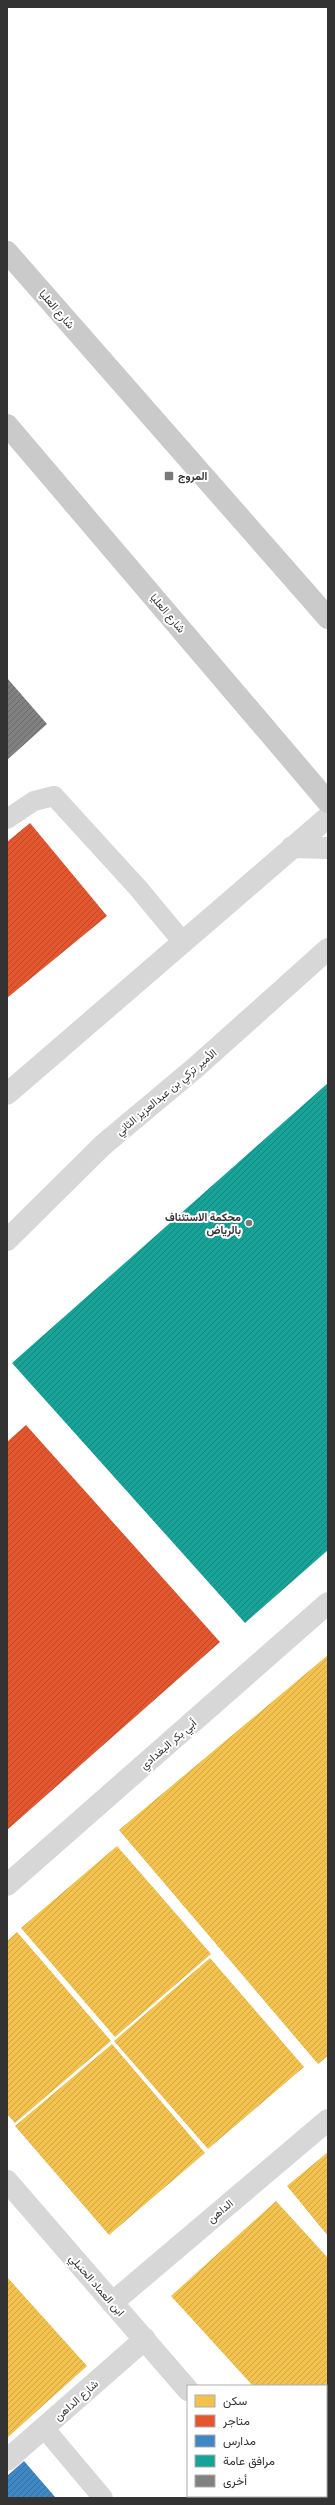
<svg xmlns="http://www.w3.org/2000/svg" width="335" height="2505" viewBox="0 0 335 2505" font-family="Poppins,Vazirmatn,sans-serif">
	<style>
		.homes { fill: url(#homes-hatch) }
		.shops { fill: url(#shops-hatch) }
		.schools { fill: url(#schools-hatch) }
		.public { fill: url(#public-hatch) }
		.building { fill: url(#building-hatch) }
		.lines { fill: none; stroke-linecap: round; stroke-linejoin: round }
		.service { stroke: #d7d7d7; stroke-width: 20 }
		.minor { stroke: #d7d7d7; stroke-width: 22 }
		.tertiary { stroke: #d7d7d7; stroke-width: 22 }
		.primary { stroke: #cacaca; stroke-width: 22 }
		.poi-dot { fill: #7a7a7a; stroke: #fff; stroke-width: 1.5 }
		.labels { text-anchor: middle; stroke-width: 4; stroke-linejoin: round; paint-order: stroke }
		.street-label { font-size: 11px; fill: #333; stroke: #fff }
		.poi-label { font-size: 11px; font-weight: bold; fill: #333; stroke: #fff; text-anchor: start }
	</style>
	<defs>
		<pattern id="homes-hatch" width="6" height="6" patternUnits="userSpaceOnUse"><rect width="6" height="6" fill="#f2c14e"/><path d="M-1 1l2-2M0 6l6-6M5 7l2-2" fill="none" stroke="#d0a645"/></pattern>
		<pattern id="shops-hatch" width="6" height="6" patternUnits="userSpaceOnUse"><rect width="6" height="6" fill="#e4572e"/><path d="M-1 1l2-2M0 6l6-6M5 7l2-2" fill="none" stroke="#b94928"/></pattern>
		<pattern id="schools-hatch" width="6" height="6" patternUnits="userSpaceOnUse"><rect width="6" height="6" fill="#3f88c5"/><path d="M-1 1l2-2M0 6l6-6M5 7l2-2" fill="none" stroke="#3570a1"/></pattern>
		<pattern id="public-hatch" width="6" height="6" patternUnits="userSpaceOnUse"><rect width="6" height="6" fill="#17a398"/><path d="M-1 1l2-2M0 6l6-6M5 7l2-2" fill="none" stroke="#15857d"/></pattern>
		<pattern id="building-hatch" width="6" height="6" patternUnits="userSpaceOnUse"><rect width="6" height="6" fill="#818181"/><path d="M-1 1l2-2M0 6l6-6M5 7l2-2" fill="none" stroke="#6a6a6a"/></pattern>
	</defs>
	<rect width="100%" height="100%" fill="#fff"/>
	<!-- homes -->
	<path class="homes" d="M 328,1655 L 328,2056 L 318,2064 L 119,1830 Z
		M 117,1846 L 211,1954 L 115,2037 L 21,1928 Z
		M 17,1932 L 111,2041 L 15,2123 L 7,2114 L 7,1941 Z
		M 210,1958 L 304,2067 L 208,2149 L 114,2041 Z
		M 112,2044 L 205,2153 L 109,2235 L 15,2126 Z
		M 328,2152 L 328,2236 L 287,2186 Z
		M 276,2201 L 328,2258 L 328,2419 L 326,2420 L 326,2386 L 253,2386 L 171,2296 Z
		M 7,2277 L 87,2366 L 7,2438 Z
		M 328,2427 L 328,2472 L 326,2470 L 326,2429 Z"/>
	<!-- shops -->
	<path class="shops" d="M 30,823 L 107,916 L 7,998 L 7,842 Z
		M 26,1425 L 220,1642 L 7,1830 L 7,1442 Z"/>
	<!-- schools -->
	<path class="schools" d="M 24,2461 L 56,2498 L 7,2498 L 7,2476 Z"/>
	<!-- public -->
	<path class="public" d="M 328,1083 L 328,1550 L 245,1623 L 12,1363 Z"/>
	<!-- building -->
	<path class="building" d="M 7,678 L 47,724 L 7,760 Z"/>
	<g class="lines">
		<!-- service -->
		<path class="service" d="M 7,819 L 34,801 L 54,796 L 138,888 L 182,941
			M 45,2429 L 103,2498"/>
		<!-- minor -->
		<path class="minor" d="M 7,1885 L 328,1603
			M 7,2181 L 188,2390
			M 112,2303 L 328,2120
			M 7,2460 L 145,2339
			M 280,2496 L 281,2498"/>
		<!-- tertiary -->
		<path class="tertiary" d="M 292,847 L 328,848
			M 7,1094 L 328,817
			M 7,1240 L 103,1145 L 195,1068 L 328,949"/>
		<!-- primary -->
		<path class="primary" d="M 7,252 L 328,618
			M 7,425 L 328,802"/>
	</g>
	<!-- markers -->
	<g class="poi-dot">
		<rect x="164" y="471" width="10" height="10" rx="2"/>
		<circle cx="249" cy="1223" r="4"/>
	</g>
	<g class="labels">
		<!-- street labels -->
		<g class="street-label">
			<text transform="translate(57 309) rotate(49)" y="4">شارع العليا</text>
			<text transform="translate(168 613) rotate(50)" y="4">شارع العليا</text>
			<text transform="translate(166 1092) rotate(-40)" y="4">الأمير تركي بن عبدالعزيز الثاني</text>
			<text transform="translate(168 1744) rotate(-41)" y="4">أبي بكر البغدادي</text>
			<text transform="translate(220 2211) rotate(-40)" y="4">الداهن</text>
			<text transform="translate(97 2285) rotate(49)" y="4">ابن العماد الحنبلي</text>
			<text transform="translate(76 2400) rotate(-42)" y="4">شارع الداهن</text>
		</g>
		<!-- poi labels -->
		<g class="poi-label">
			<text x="178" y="480">المروج</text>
			<text x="241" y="1221" text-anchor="end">محكمة الاستئناف<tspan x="241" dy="13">بالرياض</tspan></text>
		</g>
	</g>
	<!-- border -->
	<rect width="335" height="2505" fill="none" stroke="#333333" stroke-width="16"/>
	<!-- legend -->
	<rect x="187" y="2385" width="140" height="112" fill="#ffffff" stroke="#adadad"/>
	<rect x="195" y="2395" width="20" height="12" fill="#f2c14e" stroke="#adadad"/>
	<text x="223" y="2405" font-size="12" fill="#333333">سكن</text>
	<rect x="195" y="2415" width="20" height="12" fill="#e4572e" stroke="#adadad"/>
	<text x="223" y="2425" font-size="12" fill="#333333">متاجر</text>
	<rect x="195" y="2435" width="20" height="12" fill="#3f88c5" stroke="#adadad"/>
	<text x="223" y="2445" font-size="12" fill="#333333">مدارس</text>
	<rect x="195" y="2455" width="20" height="12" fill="#17a398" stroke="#adadad"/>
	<text x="223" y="2465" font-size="12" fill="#333333">مرافق عامة</text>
	<rect x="195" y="2475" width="20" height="12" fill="#818181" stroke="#adadad"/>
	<text x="223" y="2485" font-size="12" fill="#333333">أخرى</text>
</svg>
